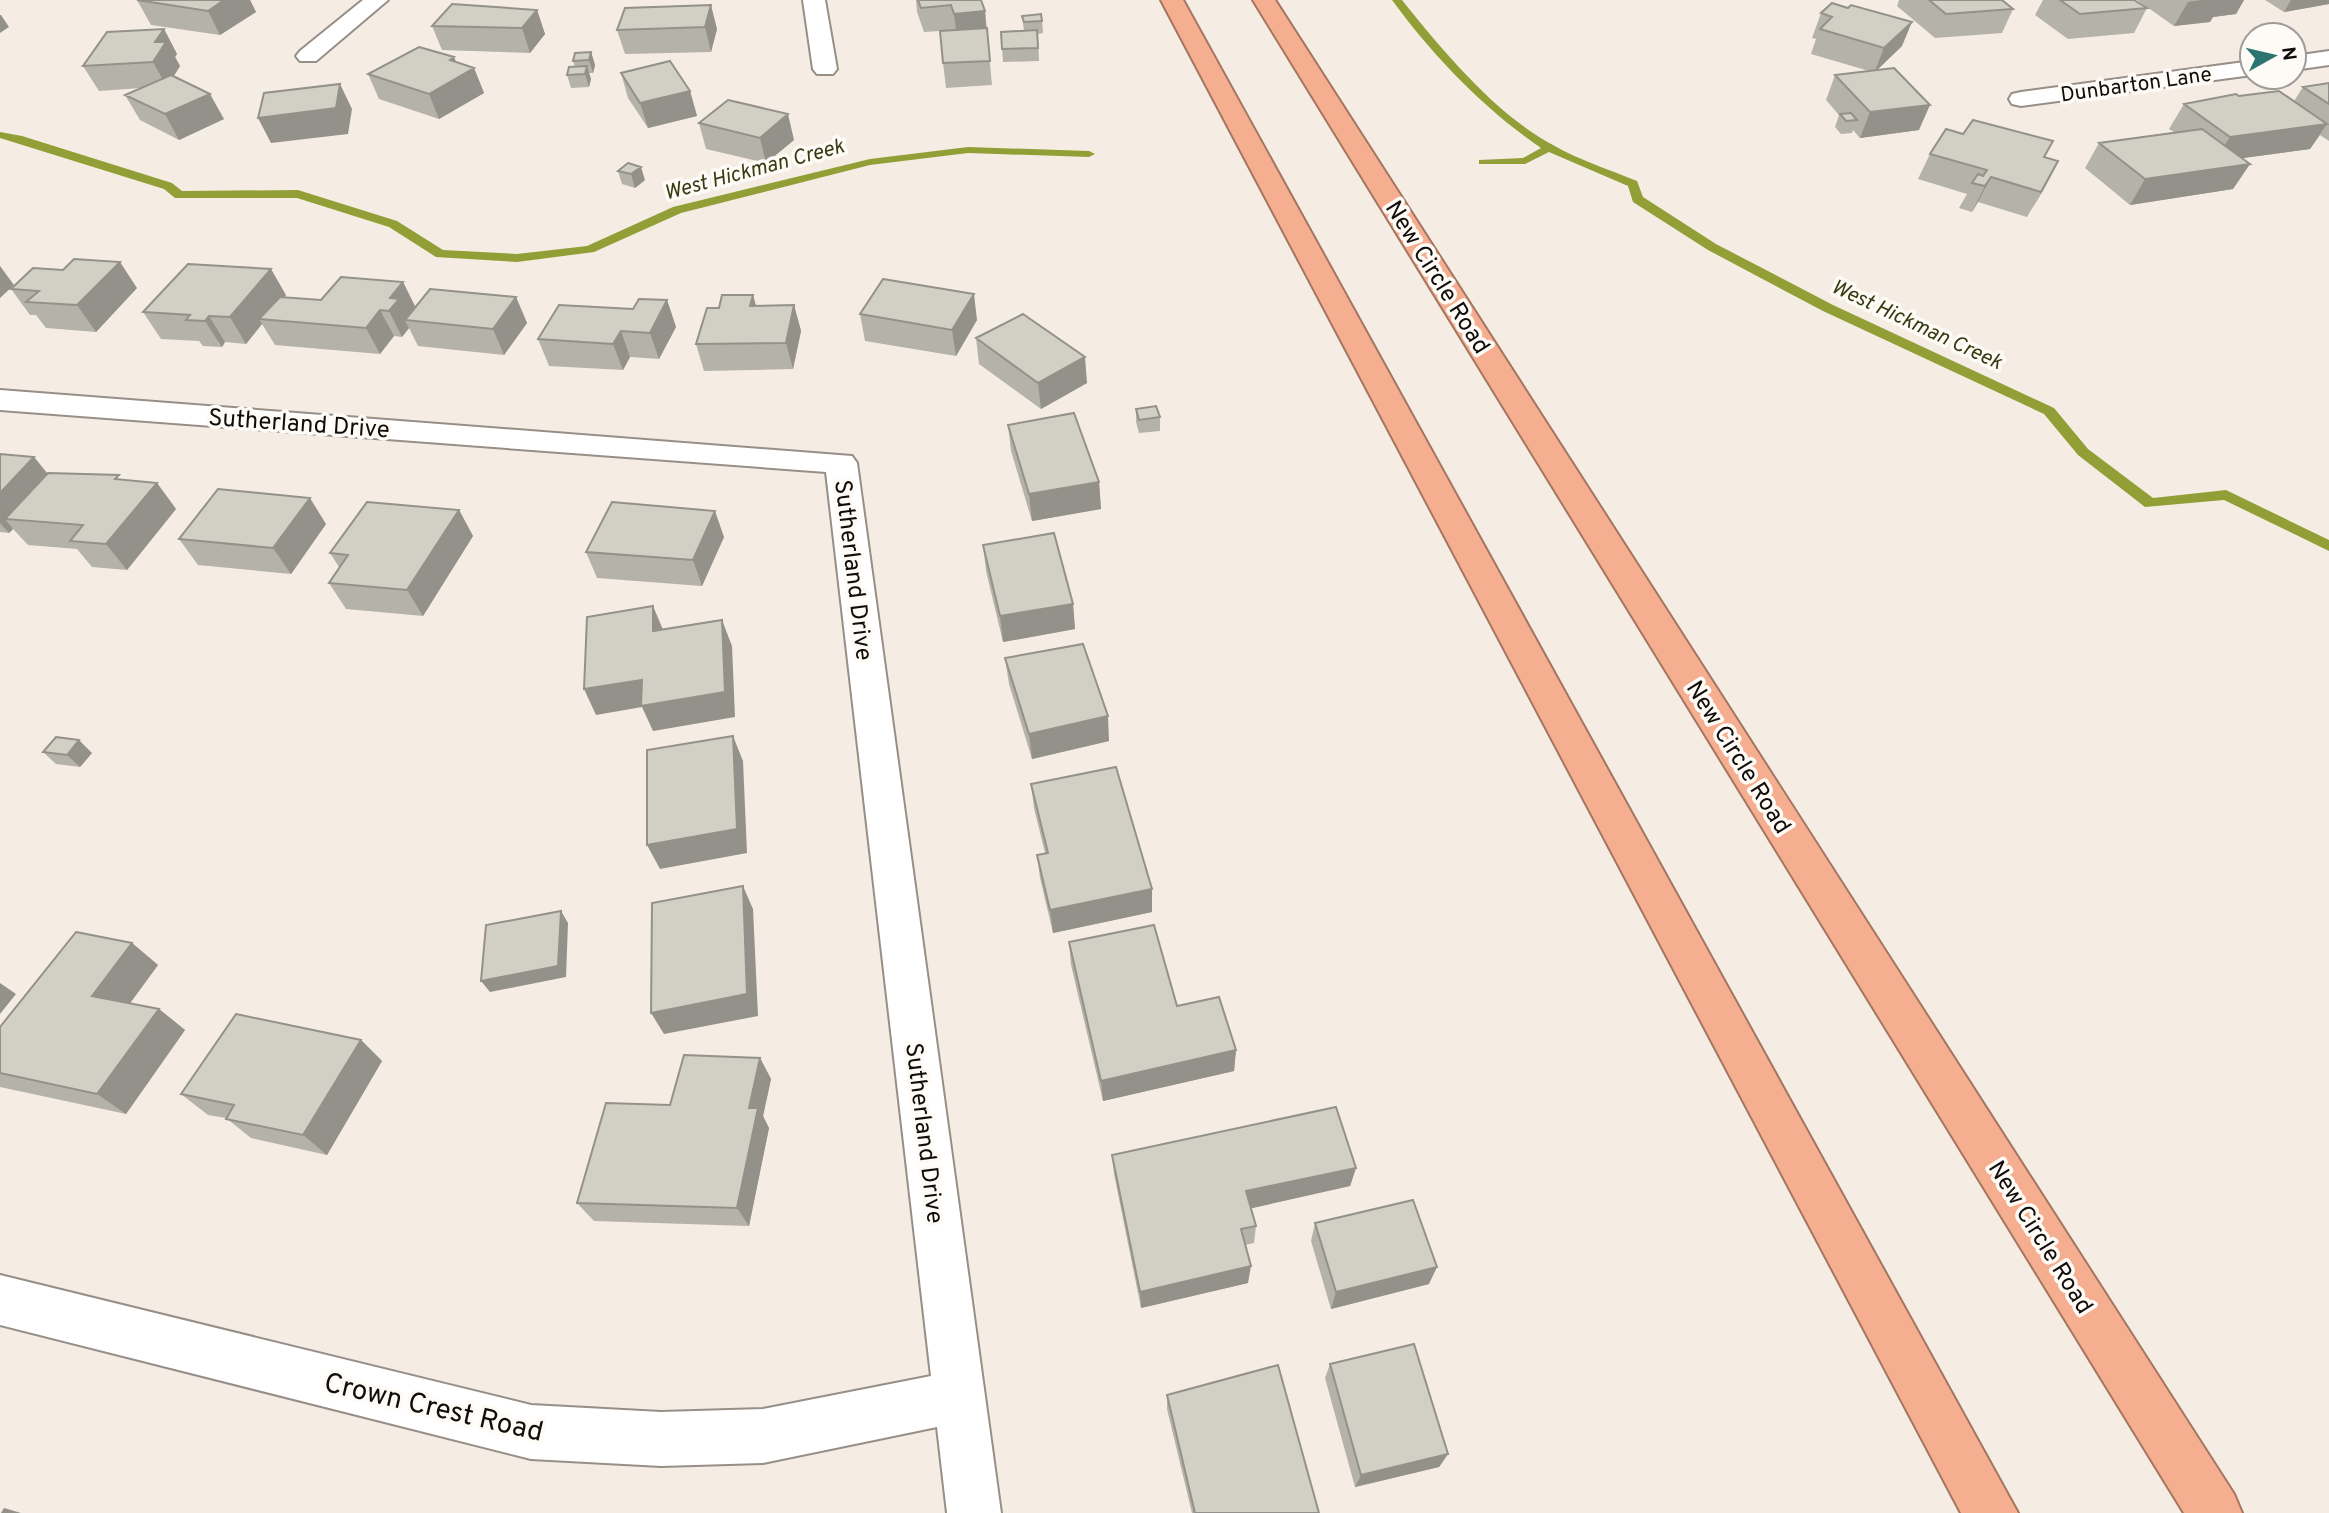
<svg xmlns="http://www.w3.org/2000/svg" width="2329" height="1513" viewBox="0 0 2329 1513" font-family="Overpass,sans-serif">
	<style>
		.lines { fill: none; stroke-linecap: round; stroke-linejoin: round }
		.stream { fill: #919f36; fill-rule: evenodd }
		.street-casing { stroke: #978f87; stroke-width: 4 }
		.highway-casing { stroke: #a47661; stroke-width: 4 }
		.street { fill: #fff; fill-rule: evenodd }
		.highway { fill: #f5af90; fill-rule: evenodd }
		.wall { fill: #b5b2a9 }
		.shaded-wall { fill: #939189 }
		.building { fill: #d2cfc4; stroke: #939189; stroke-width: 2 }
		.labels { text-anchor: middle; stroke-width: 7; stroke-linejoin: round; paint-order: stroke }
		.far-street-label { font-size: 21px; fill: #0f0c09; stroke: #fefbf7 }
		.far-water-label { font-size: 21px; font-style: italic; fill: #363c11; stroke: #fefbf7 }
		.street-label { font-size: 24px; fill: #0f0c09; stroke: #fefbf7 }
		.near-street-label { font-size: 28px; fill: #0f0c09; stroke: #fefbf7 }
	</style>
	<rect width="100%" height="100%" fill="#f5ede4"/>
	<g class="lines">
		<!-- stream -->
		<path class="stream" d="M 1392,0 L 1402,0 C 1443,51 1495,114 1553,145 C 1579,160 1610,170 1637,181 L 1643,197 L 1716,244 L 1833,305 L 2054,408 L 2088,449 L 2153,498 L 2226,490 L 2329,540 L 2329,551 L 2224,500 L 2145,507 L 2078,455 L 2044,414 L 1823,311 L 1708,250 L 1633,202 L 1628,186 L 1549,152 L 1525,164 L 1479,164 L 1479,160 L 1523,158 L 1541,148 C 1484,109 1433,56 1392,0 Z
			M 0,132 L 22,136 L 172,183 L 182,191 L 298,190 L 397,221 L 443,250 L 517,254 L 587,246 L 673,207 L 870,159 L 968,147 L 1089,151 L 1095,154 L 1089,157 L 968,153 L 870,165 L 681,213 L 594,252 L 517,262 L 436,257 L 389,227 L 297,198 L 175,198 L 164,189 L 0,138 Z"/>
		<!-- street casing -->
		<g class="street-casing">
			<path id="street" d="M 363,0 L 388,0 L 316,61 L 300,61 L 296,56 L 300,51 Z
				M 803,0 L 825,0 L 837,69 L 833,74 L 817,74 L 813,69 Z
				M 2329,51 L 2329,65 L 2294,70 L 2294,56 Z
				M 2252,61 L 2252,75 L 2021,106 L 2012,104 L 2009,99 L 2012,94 L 2021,92 Z
				M 0,390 L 852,456 L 857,463 L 1001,1513 L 947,1513 L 937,1427 L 763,1463 L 661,1466 L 531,1459 L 0,1325 L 0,1275 L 531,1405 L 661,1412 L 763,1409 L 931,1376 L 826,472 L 0,410 Z"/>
		</g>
		<!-- highway casing -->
		<g class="highway-casing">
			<path id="highway" d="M 1161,0 L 1183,0 L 2018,1513 L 1961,1513 Z
				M 1253,0 L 1275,0 L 2234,1494 L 2242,1513 L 2184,1513 Z"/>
		</g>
		<!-- street -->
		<use href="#street" class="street"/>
		<!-- highway -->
		<use href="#highway" class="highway"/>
	</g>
	<!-- wall -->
	<path class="wall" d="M 137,0 L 250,0 L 256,12 L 220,35 L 151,25 Z
		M 916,0 L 981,0 L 985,11 L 992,85 L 946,88 L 943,63 L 954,30 L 924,32 L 917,12 Z
		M 1899,0 L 2002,0 L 2013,9 L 2002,33 L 1935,38 L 1897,6 Z
		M 2043,0 L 2134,0 L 2147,8 L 2134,33 L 2068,39 L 2035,15 Z
		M 2137,0 L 2244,0 L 2236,14 L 2213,17 L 2210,22 L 2174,26 Z
		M 2265,0 L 2329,0 L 2329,4 L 2284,12 Z
		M 1832,3 L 1902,46 L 1877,70 L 1919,130 L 1860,138 L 1853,130 L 1852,133 L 1841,134 L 1835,127 L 1839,115 L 1826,100 L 1835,75 L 1869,71 L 1811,54 L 1816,39 L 1812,38 L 1821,13 Z
		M 625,8 L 717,29 L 711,52 L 625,54 L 617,30 Z
		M 537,10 L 545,34 L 530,53 L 442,50 L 432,26 Z
		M 1022,16 L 1042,21 L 1043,33 L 1038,34 L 1039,61 L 1003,62 L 1001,32 L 1024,31 Z
		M 164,29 L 177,54 L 175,57 L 180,66 L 173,77 L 224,119 L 179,140 L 140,120 L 125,95 L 141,88 L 99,91 L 83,66 Z
		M 591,52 L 595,65 L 593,73 L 589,73 L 591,79 L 589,87 L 571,88 L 567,75 L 575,67 L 573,61 Z
		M 454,57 L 456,62 L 474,68 L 484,93 L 439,119 L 379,99 L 368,74 Z
		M 621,73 L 690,91 L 697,116 L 648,128 L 628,98 Z
		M 2329,83 L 2329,141 L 2320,135 L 2310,149 L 2243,158 L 2250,164 L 2233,189 L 2130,205 L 2085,168 L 2099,143 L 2174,132 L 2169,129 L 2184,104 L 2239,96 L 2294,101 L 2303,87 Z
		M 699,123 L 794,140 L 766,163 L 706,149 Z
		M 1930,154 L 2044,157 L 2058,161 L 2027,217 L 1978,202 L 1972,212 L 1959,208 L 1967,194 L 1918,179 Z
		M 628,163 L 645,180 L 635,188 L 622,184 L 618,171 Z
		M 403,282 L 415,308 L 516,297 L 527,323 L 504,355 L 418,346 L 409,328 L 402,337 L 394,336 L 380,354 L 275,345 L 262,324 L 246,344 L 225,342 L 222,347 L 203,346 L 199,341 L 161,339 L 143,312 L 286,295 L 285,297 L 321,300 Z
		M 137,288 L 96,332 L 46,328 L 36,315 L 30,315 L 11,289 Z
		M 753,295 L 756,306 L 794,305 L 801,331 L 793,369 L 704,371 L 696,344 L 719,308 Z
		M 667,300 L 676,327 L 659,359 L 630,357 L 623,370 L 549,366 L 538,339 Z
		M 860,314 L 977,320 L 956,356 L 865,341 Z
		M 976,338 L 1087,383 L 1041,409 L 979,364 Z
		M 1136,409 L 1160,417 L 1160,431 L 1139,433 L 1136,422 Z
		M 1008,425 L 1099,482 L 1101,509 L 1032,521 L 1011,451 Z
		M 0,454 L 34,457 L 47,473 L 157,483 L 176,509 L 127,570 L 92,567 L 77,549 L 28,545 L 13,529 L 9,533 L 0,532 Z
		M 459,510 L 473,536 L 423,616 L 346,609 L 329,583 L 339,567 L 330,553 Z
		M 326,524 L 291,574 L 198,565 L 179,539 Z
		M 724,537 L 702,586 L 597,578 L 586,552 Z
		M 983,545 L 1073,604 L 1075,629 L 1003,642 L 986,571 Z
		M 1005,658 L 1109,741 L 1032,759 L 1009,684 Z
		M 43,752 L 92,753 L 80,767 L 56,764 Z
		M 1031,784 L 1152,912 L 1053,933 L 1040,878 L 1037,855 L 1045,853 L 1034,808 Z
		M 1069,942 L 1177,1006 L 1236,1050 L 1234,1071 L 1103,1101 L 1071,965 Z
		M 132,943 L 158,965 L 130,1003 L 159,1009 L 185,1030 L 126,1114 L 0,1087 L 0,1027 Z
		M 361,1040 L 382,1061 L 327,1155 L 251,1138 L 226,1118 L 208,1115 L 181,1094 Z
		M 760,1058 L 771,1079 L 763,1116 L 769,1128 L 749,1226 L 594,1221 L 577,1203 L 670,1105 Z
		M 1112,1155 L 1356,1168 L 1350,1186 L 1251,1208 L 1256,1226 L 1254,1243 L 1245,1245 L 1248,1283 L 1141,1308 L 1114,1174 Z
		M 1315,1223 L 1429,1284 L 1331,1309 L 1311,1241 Z
		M 1330,1364 L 1448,1454 L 1439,1467 L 1355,1487 L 1325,1378 Z
		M 1167,1395 L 1319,1513 L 1192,1513 L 1167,1409 Z"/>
	<!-- shaded-wall -->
	<path class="shaded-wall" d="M 224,0 L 250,0 L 256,12 L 220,35 L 208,11 Z
		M 2201,0 L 2244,0 L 2236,14 L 2213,17 L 2210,22 L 2174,26 L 2188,2 Z
		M 2291,0 L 2329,0 L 2329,4 L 2284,12 Z
		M 711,5 L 717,29 L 711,52 L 705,27 Z
		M 537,10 L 545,34 L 530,53 L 522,28 Z
		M 985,11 L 987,35 L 957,38 L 954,14 Z
		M 0,15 L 1,15 L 9,27 L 0,33 Z
		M 1912,22 L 1902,46 L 1874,73 L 1884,48 Z
		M 164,29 L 177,54 L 175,57 L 180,66 L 167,87 L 153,62 L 155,42 Z
		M 591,52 L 595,65 L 593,73 L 589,60 Z
		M 454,57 L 461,75 L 474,68 L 484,93 L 439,119 L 429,94 L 450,60 Z
		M 587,66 L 591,79 L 589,87 L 585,74 Z
		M 340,84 L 352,109 L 348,134 L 271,143 L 258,118 Z
		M 690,91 L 697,116 L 648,128 L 640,103 Z
		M 210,94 L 224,119 L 179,140 L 165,114 Z
		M 1930,105 L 1919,130 L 1860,138 L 1870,112 Z
		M 788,114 L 794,140 L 766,163 L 760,138 Z
		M 2327,124 L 2310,149 L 2214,162 L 2230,137 Z
		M 2058,161 L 2045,187 L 2027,217 L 2041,192 Z
		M 2250,164 L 2233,189 L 2130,205 L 2145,179 Z
		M 641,167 L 645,180 L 635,188 L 631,174 Z
		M 1991,177 L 1978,202 L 1972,212 L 1985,186 Z
		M 120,262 L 137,288 L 96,332 L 77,305 Z
		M 0,266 L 14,285 L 0,298 Z
		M 271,269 L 286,295 L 266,320 L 259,319 L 262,324 L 246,344 L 230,317 Z
		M 403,282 L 416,308 L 405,321 L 409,328 L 402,337 L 389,311 L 390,298 Z
		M 974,294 L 977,320 L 956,356 L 952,330 Z
		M 753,295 L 760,321 L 750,306 Z
		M 516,297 L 527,323 L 504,355 L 493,329 Z
		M 667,300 L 676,327 L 659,359 L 650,333 Z
		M 794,305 L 801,331 L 793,369 L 786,343 Z
		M 380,310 L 394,336 L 380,354 L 366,328 Z
		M 209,316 L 225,342 L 222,347 L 205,321 Z
		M 621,331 L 630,357 L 623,370 L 613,344 Z
		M 1085,357 L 1087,383 L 1041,409 L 1038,383 Z
		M 34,457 L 55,483 L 5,519 L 13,529 L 9,533 L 0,523 L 0,493 Z
		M 1099,482 L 1101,509 L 1032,521 L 1029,494 Z
		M 157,483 L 176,509 L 127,570 L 106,544 Z
		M 310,498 L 326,524 L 291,574 L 273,548 Z
		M 459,510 L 473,536 L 423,616 L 407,590 Z
		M 715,511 L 724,537 L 702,586 L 693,560 Z
		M 1073,604 L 1075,629 L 1003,642 L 1000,616 Z
		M 653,606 L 664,632 L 653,631 Z
		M 722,620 L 732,646 L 735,717 L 653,731 L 642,707 L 596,715 L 584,689 Z
		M 1108,716 L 1109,741 L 1032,759 L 1029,734 Z
		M 733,736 L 743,761 L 747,853 L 660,869 L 647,845 Z
		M 79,740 L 92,753 L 80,767 L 67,755 Z
		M 743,886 L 753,909 L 758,1016 L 664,1034 L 651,1013 Z
		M 1152,889 L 1152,912 L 1053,933 L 1050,910 Z
		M 561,911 L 568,923 L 566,977 L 490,992 L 481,981 Z
		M 132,943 L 158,965 L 120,1017 L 92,996 Z
		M 0,983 L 16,994 L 0,1014 Z
		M 159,1009 L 185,1030 L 126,1114 L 97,1094 Z
		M 361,1040 L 382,1061 L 327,1155 L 303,1135 Z
		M 1236,1050 L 1234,1071 L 1103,1101 L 1101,1081 Z
		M 760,1058 L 771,1079 L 763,1116 L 769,1128 L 749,1226 L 737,1208 L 749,1108 Z
		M 1356,1168 L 1350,1186 L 1244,1210 L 1246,1191 Z
		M 1251,1266 L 1248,1283 L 1141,1308 L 1140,1292 Z
		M 1437,1267 L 1429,1284 L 1331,1309 L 1336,1292 Z
		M 1448,1454 L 1439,1467 L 1355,1487 L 1361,1475 Z
		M 4,1508 L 21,1513 L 1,1513 Z"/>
	<!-- building -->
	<path class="building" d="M 137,0 L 224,0 L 208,11 Z
		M 918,0 L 981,0 L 985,11 L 954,14 L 951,5 L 921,8 Z
		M 1929,0 L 2002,0 L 2013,9 L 1946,14 Z
		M 2060,0 L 2134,0 L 2147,8 L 2080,14 Z
		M 1832,3 L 1848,8 L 1851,5 L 1912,22 L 1884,48 L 1820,29 L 1832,17 L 1821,13 Z
		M 452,4 L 537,10 L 522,28 L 432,26 Z
		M 711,5 L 705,27 L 617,30 L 625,8 Z
		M 1041,14 L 1042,21 L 1024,22 L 1022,16 Z
		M 987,28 L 990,61 L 943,63 L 940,31 Z
		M 164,29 L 155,42 L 166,42 L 153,62 L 83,66 L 107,32 Z
		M 1037,30 L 1038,48 L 1002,49 L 1001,32 Z
		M 419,47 L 454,57 L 450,60 L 474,68 L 429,94 L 368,74 Z
		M 591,52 L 589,60 L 573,61 L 575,53 Z
		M 670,61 L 690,91 L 640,103 L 621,73 Z
		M 587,66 L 585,74 L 567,75 L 569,67 Z
		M 1894,68 L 1930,105 L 1870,112 L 1835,75 Z
		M 171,75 L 210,94 L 165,114 L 125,95 Z
		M 2329,83 L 2329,104 L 2303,87 Z
		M 340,84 L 336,108 L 258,118 L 264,93 Z
		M 2279,91 L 2327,124 L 2230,137 L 2184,104 L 2236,94 L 2239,96 Z
		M 728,100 L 788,114 L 760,138 L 699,123 Z
		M 1851,113 L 1857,120 L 1846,121 L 1840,114 Z
		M 1973,120 L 2053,141 L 2044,157 L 2058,161 L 2041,192 L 1991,177 L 1985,186 L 1972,183 L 1978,174 L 1983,176 L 1987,170 L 1930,154 L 1946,129 L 1963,134 Z
		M 2202,129 L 2250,164 L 2145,179 L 2099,143 Z
		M 628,163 L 641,167 L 631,174 L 618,171 Z
		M 74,259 L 120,262 L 77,305 L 26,302 L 39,291 L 11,289 L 33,268 L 63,270 Z
		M 188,264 L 271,269 L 230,317 L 209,316 L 205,321 L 186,320 L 190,315 L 143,312 Z
		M 341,277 L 403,282 L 390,298 L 399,299 L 389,311 L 380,310 L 366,328 L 259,319 L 280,297 L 321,300 Z
		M 883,279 L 974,294 L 952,330 L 860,314 Z
		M 430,289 L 516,297 L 493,329 L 405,320 Z
		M 722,295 L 753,295 L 750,306 L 794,305 L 786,343 L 696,344 L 707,308 L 719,308 Z
		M 639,299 L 667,300 L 650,333 L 621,331 L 613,344 L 538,339 L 559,305 L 633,309 Z
		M 1023,314 L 1085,357 L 1038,383 L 976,338 Z
		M 1156,406 L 1160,417 L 1139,420 L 1136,409 Z
		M 1074,413 L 1099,482 L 1029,494 L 1008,425 Z
		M 0,454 L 34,457 L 0,493 Z
		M 48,473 L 119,475 L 115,479 L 157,483 L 106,544 L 70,541 L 83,525 L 5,519 Z
		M 218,489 L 310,498 L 273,548 L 179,539 Z
		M 367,502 L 459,510 L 407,590 L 329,583 L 348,555 L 330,553 Z
		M 612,502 L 715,511 L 693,560 L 586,552 Z
		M 1054,533 L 1073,604 L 1000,616 L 983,545 Z
		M 653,606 L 653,631 L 722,620 L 725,692 L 641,706 L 642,680 L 584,689 L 587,617 Z
		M 1083,644 L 1108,716 L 1029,734 L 1005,658 Z
		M 733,736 L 737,829 L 647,845 L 647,750 Z
		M 56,737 L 79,740 L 67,755 L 43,752 Z
		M 1116,767 L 1152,889 L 1050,910 L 1037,855 L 1048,853 L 1031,784 Z
		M 743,886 L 747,994 L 651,1013 L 652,903 Z
		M 561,911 L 558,966 L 481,981 L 486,925 Z
		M 1154,925 L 1177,1006 L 1219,997 L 1236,1050 L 1101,1081 L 1069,942 Z
		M 76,932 L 132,943 L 92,996 L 159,1009 L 97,1094 L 0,1073 L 0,1027 Z
		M 236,1014 L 361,1040 L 303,1135 L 226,1119 L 234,1105 L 181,1094 Z
		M 684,1055 L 760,1058 L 749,1108 L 758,1108 L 737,1208 L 577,1203 L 606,1103 L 670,1105 Z
		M 1336,1107 L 1356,1168 L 1246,1191 L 1256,1226 L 1241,1229 L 1251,1266 L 1140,1292 L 1112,1155 Z
		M 1413,1200 L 1437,1267 L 1336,1292 L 1315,1223 Z
		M 1414,1344 L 1448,1454 L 1361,1475 L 1330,1364 Z
		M 1278,1365 L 1319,1513 L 1195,1513 L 1167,1395 Z"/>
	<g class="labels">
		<!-- far-street labels -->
		<g class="far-street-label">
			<text transform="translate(2136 84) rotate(-8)" y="7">Dunbarton Lane</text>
		</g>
		<!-- far-water labels -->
		<g class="far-water-label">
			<text transform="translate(754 169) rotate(-15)" y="7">West Hickman Creek</text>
			<text transform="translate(1917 324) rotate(25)" y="7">West Hickman Creek</text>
		</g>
		<!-- street labels -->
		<g class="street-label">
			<text transform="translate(1438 277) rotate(58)" y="8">New Circle Road</text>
			<text transform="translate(299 423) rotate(4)" y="8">Sutherland Drive</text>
			<text transform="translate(854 570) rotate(83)" y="8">Sutherland Drive</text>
			<text transform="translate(1739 757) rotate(58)" y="8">New Circle Road</text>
			<text transform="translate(925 1133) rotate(83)" y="8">Sutherland Drive</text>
			<text transform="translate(2041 1237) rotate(58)" y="8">New Circle Road</text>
		</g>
		<!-- near-street labels -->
		<g class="near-street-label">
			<text transform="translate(434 1406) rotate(13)" y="10">Crown Crest Road</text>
		</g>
	</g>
	<!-- north arrow -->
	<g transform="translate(2273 56) rotate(82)"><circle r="33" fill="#fefbf7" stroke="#9e9b98" stroke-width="2"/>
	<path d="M0-5L12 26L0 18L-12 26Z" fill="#2b746f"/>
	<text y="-10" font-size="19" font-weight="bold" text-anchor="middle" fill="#0f0c09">N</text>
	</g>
</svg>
